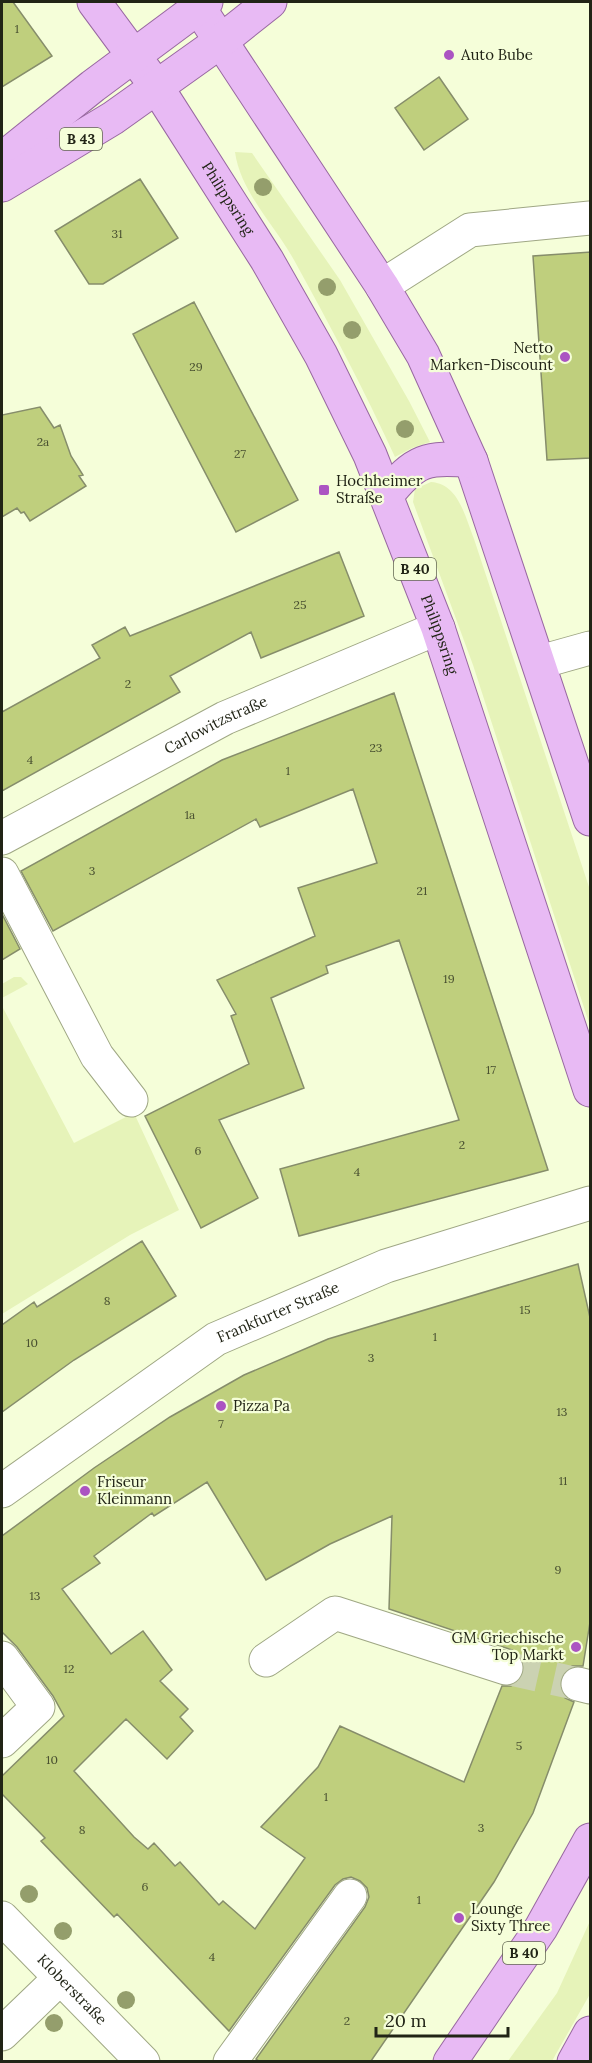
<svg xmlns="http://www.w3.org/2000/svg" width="592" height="2063" viewBox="0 0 592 2063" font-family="Lora,serif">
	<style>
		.green { fill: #e6f3b9 }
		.building { fill: #bfcf7d; stroke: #868d6b; stroke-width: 1.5; fill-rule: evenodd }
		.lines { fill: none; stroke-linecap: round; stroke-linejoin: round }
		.minor-tunnel { stroke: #cbd2b2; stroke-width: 33; stroke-dasharray: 33 16; stroke-linecap: butt }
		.minor-casing { stroke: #9fa784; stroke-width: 35 }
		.major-casing { stroke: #9868a1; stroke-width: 35 }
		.minor { stroke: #fff; stroke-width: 33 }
		.major { stroke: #e8baf4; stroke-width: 33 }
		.tree { fill: #949e6c }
		.poi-dot { fill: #ab54c2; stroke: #f5fed9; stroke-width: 2 }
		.labels { text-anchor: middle; stroke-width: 4.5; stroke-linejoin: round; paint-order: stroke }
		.number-label { font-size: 12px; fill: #484f30 }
		.shield { fill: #f5fed9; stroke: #616550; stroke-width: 1.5 }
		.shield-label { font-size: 14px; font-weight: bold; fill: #212416 }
		.poi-label { font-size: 15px; fill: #212416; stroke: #f5fed9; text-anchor: start }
		.street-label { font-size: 15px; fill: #212416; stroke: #f5fed9 }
	</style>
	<rect width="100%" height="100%" fill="#f5fed9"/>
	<!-- green -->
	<path class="green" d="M 235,152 L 252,153 L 340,280 L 409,401 L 430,442 L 412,448 L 395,457 C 364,390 330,325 294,260 C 275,226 240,191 235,152 Z
		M 431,482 C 459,484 465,517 474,539 L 590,890 L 590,1026 L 473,665 L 413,502 L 415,489 Z
		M 14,977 L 21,977 L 28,984 L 2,998 L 2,984 Z
		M 2,1006 L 74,1143 L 134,1113 L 179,1210 L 130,1235 L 2,1314 Z
		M 590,1921 L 590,1994 L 552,2061 L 508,2061 L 557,1993 Z"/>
	<!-- building -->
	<path class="building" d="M 2,2 L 13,2 L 52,56 L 2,87 Z
		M 439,77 L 468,119 L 424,150 L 395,108 Z
		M 140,179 L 178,238 L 103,284 L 89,284 L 55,231 Z
		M 591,252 L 591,458 L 547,460 L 533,256 Z
		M 194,302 L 298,500 L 236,532 L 133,334 Z
		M 40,407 L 54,428 L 60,425 L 71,456 L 83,475 L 79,476 L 86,486 L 30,521 L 24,512 L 21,513 L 17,508 L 2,517 L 2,415 Z
		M 339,552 L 364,616 L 261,658 L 251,632 L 170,676 L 180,692 L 2,791 L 2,712 L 100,658 L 92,645 L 125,627 L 130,636 Z
		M 394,693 L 548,1170 L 299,1236 L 280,1169 L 459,1120 L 399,940 L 326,966 L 328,973 L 271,998 L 304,1088 L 219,1120 L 258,1198 L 201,1228 L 145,1116 L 249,1064 L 231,1016 L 236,1014 L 217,980 L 315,936 L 298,888 L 377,863 L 353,789 L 260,827 L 256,819 L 53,931 L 21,871 L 222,760 Z
		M 2,914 L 20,949 L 2,960 Z
		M 142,1241 L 176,1296 L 74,1360 L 2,1412 L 2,1325 L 34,1302 L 37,1307 Z
		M 578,1264 L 591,1322 L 591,1616 L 583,1666 L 572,1666 L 565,1671 L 560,1679 L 560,1690 L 565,1698 L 574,1702 L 533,1813 L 494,1882 L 371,2061 L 259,2061 L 256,2059 L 365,1907 L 369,1897 L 367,1888 L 360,1881 L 351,1877 L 343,1879 L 335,1885 L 229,2031 L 117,1914 L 114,1917 L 41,1841 L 45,1838 L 2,1794 L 2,1776 L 64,1716 L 53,1696 L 17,1647 L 2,1632 L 2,1536 L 94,1468 L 170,1417 L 244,1375 L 328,1339 ZM 207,1482 L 266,1580 L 330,1544 L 392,1516 L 389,1609 L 512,1650 L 520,1656 L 524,1665 L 524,1674 L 519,1681 L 511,1686 L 502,1686 L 464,1782 L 340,1726 L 318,1767 L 261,1827 L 305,1858 L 255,1929 L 223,1901 L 219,1905 L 180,1862 L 175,1866 L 154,1843 L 148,1849 L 134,1837 L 74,1771 L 126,1719 L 167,1759 L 193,1731 L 180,1717 L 188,1709 L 160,1681 L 172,1670 L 143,1631 L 111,1654 L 62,1589 L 100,1563 L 94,1556 L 152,1513 L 154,1516 Z"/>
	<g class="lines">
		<!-- minor-tunnel -->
		<path class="minor-tunnel" d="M 506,1668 L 578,1684"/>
		<!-- minor casing -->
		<g class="minor-casing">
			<g id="minor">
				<path d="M 382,286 L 470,230 L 590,218"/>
				<path d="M 540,662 L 590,648"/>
				<path id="s1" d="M 2,838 L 225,718 L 438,628"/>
				<path d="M 2,874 L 97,1056 L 131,1100"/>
				<path id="s2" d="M 2,1491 L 216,1339 L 386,1266 L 590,1203"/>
				<path d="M 2,1658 L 38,1707 L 2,1741"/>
				<path d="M 266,1660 L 335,1613 L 506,1668"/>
				<path d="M 578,1684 L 590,1687"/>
				<path id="s3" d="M 2,1918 L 143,2062"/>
				<path d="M 2,2034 L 60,1978"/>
				<path d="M 230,2062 L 350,1896"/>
			</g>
		</g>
		<!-- major casing -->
		<g class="major-casing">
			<g id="major">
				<path id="s4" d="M 94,2 L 156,86 L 267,260 L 321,355 L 370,455 L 438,628 L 590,1090"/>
				<path d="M 195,2 L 382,286 L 423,355 L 471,461 L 590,819"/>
				<path d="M 2,159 L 93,86 L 206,2"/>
				<path d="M 2,185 L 113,118 L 221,41 L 270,2"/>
				<path d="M 387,495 C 415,460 427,456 471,461"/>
				<path d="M 450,2062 L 541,1928 L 590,1840"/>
				<path d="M 574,2062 L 590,2033"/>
			</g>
		</g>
		<!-- minor -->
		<use href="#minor" class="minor"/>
		<!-- major -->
		<use href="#major" class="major"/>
	</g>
	<!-- trees -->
	<g class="tree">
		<circle cx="263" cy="187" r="9"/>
		<circle cx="327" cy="287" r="9"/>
		<circle cx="352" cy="330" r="9"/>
		<circle cx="405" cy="429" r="9"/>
		<circle cx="29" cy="1894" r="9"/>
		<circle cx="63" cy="1931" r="9"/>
		<circle cx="126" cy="2000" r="9"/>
		<circle cx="54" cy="2023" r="9"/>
	</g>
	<!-- markers -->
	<g class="poi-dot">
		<circle cx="449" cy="55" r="6"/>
		<circle cx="565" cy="357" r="6"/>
		<rect x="318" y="484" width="12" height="12" rx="3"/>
		<circle cx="221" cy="1406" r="6"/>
		<circle cx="85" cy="1491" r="6"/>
		<circle cx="576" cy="1647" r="6"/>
		<circle cx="459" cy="1918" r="6"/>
	</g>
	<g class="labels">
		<!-- number labels -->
		<g class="number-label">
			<text x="17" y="33">1</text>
			<text x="117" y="238">31</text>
			<text x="196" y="371">29</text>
			<text x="43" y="446">2a</text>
			<text x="240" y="458">27</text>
			<text x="300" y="609">25</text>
			<text x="128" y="688">2</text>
			<text x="376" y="752">23</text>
			<text x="30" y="764">4</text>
			<text x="288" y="775">1</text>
			<text x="190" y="819">1a</text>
			<text x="92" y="875">3</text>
			<text x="422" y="895">21</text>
			<text x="449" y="983">19</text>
			<text x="491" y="1074">17</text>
			<text x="462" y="1149">2</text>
			<text x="198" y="1155">6</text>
			<text x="357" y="1176">4</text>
			<text x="107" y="1305">8</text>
			<text x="525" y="1314">15</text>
			<text x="435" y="1341">1</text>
			<text x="32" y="1347">10</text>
			<text x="371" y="1362">3</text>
			<text x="562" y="1416">13</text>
			<text x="221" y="1428">7</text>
			<text x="563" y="1485">11</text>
			<text x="558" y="1574">9</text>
			<text x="35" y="1600">13</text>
			<text x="69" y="1673">12</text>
			<text x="519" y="1750">5</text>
			<text x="52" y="1764">10</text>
			<text x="326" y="1801">1</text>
			<text x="481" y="1832">3</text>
			<text x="82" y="1834">8</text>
			<text x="145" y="1891">6</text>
			<text x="419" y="1904">1</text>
			<text x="212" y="1961">4</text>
			<text x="347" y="2025">2</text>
		</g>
		<!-- shield labels -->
		<g class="shield">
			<rect x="60" y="128" width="42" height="22" rx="4.5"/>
			<rect x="394" y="558" width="42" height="22" rx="4.5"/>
			<rect x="503" y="1942" width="42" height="22" rx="4.5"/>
		</g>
		<g class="shield-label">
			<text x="81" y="144">B 43</text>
			<text x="415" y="574">B 40</text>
			<text x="524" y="1958">B 40</text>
		</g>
		<!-- poi labels -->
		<g class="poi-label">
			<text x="461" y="60">Auto Bube</text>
			<text x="553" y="353" text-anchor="end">Netto<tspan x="553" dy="17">Marken-Discount</tspan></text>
			<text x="336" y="486">Hochheimer<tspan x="336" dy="17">Straße</tspan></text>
			<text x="233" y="1411">Pizza Pa</text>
			<text x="97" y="1487">Friseur<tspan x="97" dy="17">Kleinmann</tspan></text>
			<text x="564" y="1643" text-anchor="end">GM Griechische<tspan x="564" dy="17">Top Markt</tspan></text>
			<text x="471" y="1914">Lounge<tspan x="471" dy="17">Sixty Three</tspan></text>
		</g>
		<!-- street labels -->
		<g class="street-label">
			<text dy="5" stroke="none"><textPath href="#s4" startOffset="238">Philippsring</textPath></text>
			<text dy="5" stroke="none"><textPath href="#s4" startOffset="724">Philippsring</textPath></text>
			<text dy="5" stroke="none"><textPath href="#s1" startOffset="242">Carlowitzstraße</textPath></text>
			<text dy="5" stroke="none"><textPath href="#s2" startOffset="330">Frankfurter Straße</textPath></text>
			<text dy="5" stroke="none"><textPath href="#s3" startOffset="100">Kloberstraße</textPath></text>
		</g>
	</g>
	<!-- border -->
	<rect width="592" height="2063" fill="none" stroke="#212416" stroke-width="6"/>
	<!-- scale -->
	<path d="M376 2027v9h132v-9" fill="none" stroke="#212416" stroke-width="3"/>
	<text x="385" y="2027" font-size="18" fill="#212416" stroke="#f5fed9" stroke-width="4.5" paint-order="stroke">20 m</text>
</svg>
